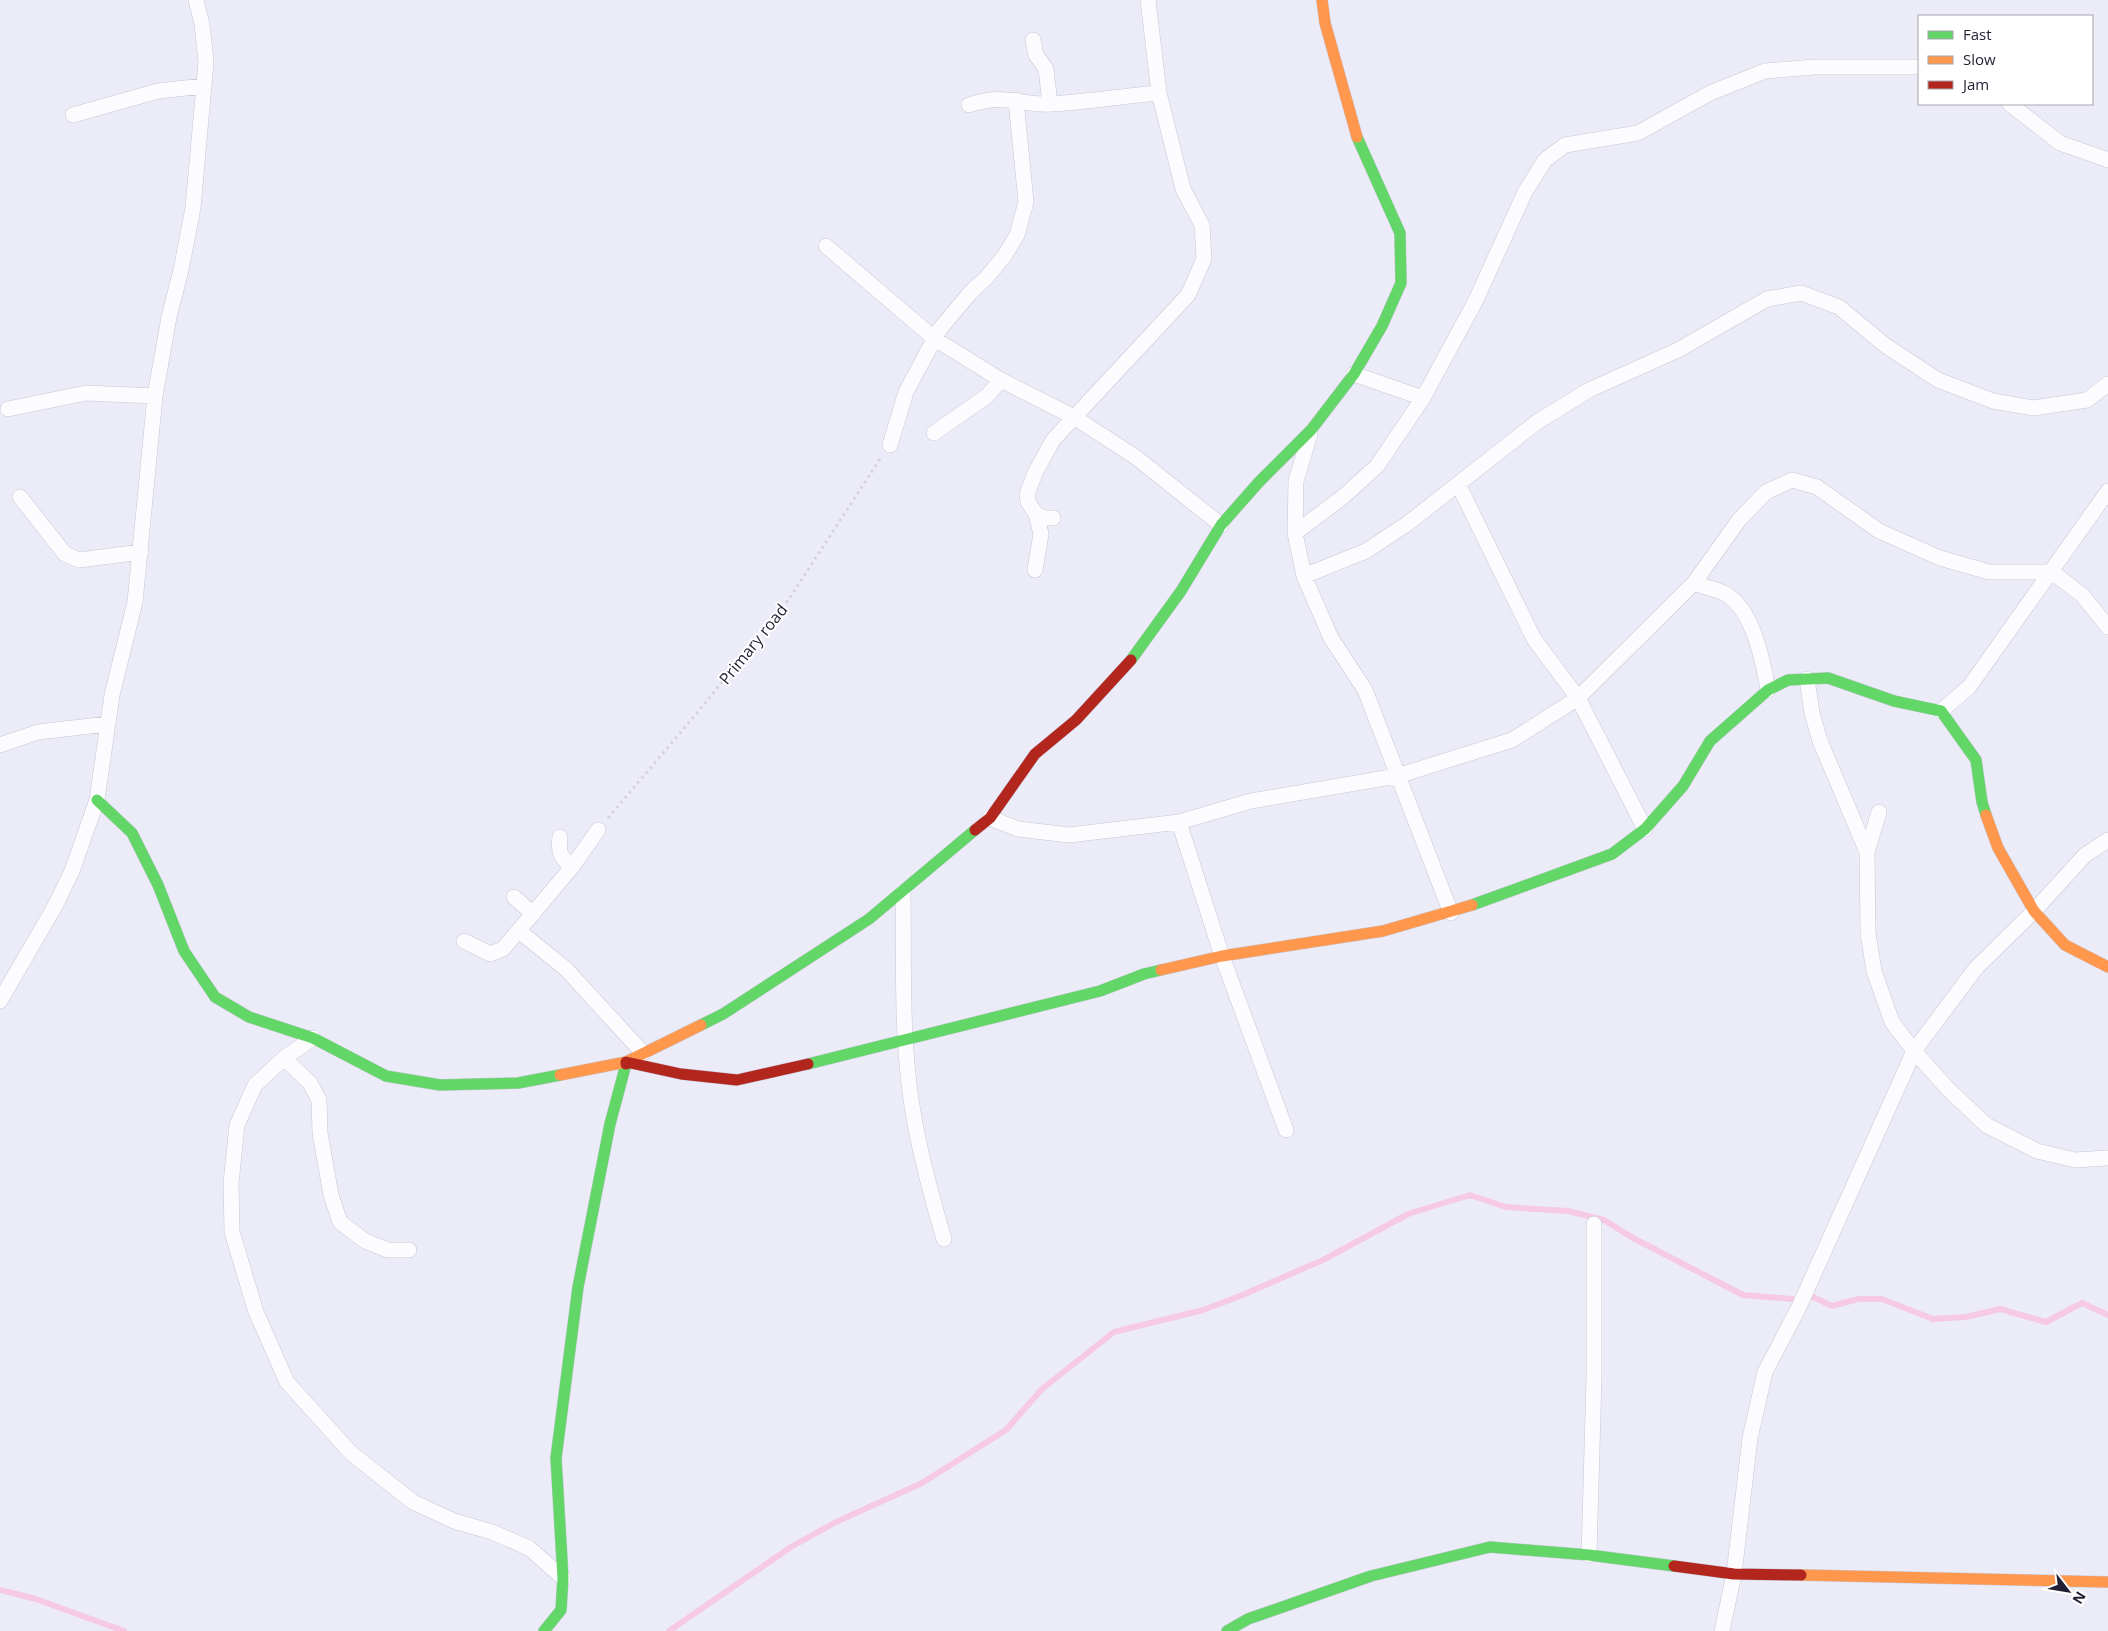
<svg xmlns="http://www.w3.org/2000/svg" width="2108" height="1631" viewBox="0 0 2108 1631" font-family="'Open Sans',sans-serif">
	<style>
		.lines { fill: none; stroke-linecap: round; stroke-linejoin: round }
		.stream { stroke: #f6cae3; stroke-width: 6 }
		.street-casing { stroke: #c7c7d7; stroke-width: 16 }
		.fast-casing { stroke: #c7c7d7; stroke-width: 12 }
		.slow-casing { stroke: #c7c7d7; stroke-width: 12 }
		.jam-casing { stroke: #c7c7d7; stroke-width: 12 }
		.path { stroke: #d4d4d8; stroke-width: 3; stroke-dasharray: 2.5 4; stroke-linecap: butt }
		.street { stroke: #fcfcfe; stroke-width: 15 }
		.fast { stroke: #63d668; stroke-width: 11 }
		.slow { stroke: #ff974d; stroke-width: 11 }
		.jam { stroke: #b3261e; stroke-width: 11 }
		.labels { text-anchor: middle; stroke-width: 4; stroke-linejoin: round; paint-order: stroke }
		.street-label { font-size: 16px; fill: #211f33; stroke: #fff }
	</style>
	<rect width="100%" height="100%" fill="#ececf8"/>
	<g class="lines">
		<!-- stream -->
		<path class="stream" d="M 1811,1296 L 1832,1306 L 1858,1299 L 1882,1299 L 1933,1319 L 1966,1317 L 2000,1309 L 2046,1322 L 2082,1303 L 2108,1315
			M 0,1590 L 36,1599 L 124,1631
			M 669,1631 L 791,1547 L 836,1522 L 922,1483 L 1006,1430 L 1042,1389 L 1114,1332 L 1203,1310 L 1240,1296 L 1323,1260 L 1408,1214 L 1470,1195 L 1506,1207 L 1568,1211 L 1604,1220 L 1633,1238 L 1743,1295 L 1792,1299"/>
		<!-- street casing -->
		<g class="street-casing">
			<path id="street" d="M 1033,40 L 1036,55 L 1046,69 L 1050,104
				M 2010,104 L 2060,143 L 2108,160
				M 969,105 C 1005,92 1019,106 1052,104 C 1087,102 1123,96 1159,93
				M 73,115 L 158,91 L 204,86
				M 826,246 L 935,339 L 1001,380 L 1074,417 L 1137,458 L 1221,525
				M 1354,374 L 1423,398
				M 8,409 L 86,393 L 155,396
				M 934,433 L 987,396 L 1001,380
				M 1310,434 L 1296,481 L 1295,533 L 1304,576 L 1331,638 L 1365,690 L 1451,913
				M 890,445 L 906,392 L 939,330 L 970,293 L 987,277 L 1005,255 L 1017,235 L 1026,202 L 1016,100
				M 1458,484 L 1534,639 L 1578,698 L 1645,829
				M 20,497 L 65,554 L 79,560 L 141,552
				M 1053,518 L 1044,518 L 1036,514 L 1028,502 L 1027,494 L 1035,473 L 1053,440 L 1188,295 L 1204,259 L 1202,225 L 1183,189 L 1159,93 L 1148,0
				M 1295,533 L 1344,496 L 1377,466 L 1423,398 L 1475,302 L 1525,192 L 1545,160 L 1565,145 L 1638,133 L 1710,93 L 1765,71 L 1814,67 L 1919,67
				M 1035,570 L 1041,534 L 1036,514
				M 1304,576 L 1366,551 L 1407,524 L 1537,422 L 1589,390 L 1678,350 L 1767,299 L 1801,293 L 1839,307 L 1886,346 L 1938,380 L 1993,401 L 2034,408 L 2087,400 L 2108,384
				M 1694,583 C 1704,587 1715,589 1724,593 C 1753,608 1763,661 1768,690
				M 1807,679 L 1812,713 L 1820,741 L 1867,852
				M 1941,711 L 1969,687 L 2108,491
				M 0,745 L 38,732 L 108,724
				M 1879,812 L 1867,852 L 1868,933 L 1874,971 L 1892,1022 L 1914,1051 L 1948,1089 L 1986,1125 L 2037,1151 L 2075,1160 L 2108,1158
				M 990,818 L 1018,829 L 1069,835 L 1179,822 L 1251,801 L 1397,776 L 1512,740 L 1578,698 L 1694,583 L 1739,520 L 1766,492 L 1792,480 L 1817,487 L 1879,531 L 1940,558 L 1989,572 L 2052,572 L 2082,595 L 2108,627
				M 1179,822 L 1222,956 L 1286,1130
				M 560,837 C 558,852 560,857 572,867
				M 903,892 C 904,963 901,1036 912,1106 C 919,1151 931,1195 944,1239
				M 514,897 L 533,914
				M 519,931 L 566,969 L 643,1053
				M 464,941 L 490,954 L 503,949 L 572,867 L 598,830
				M 0,1001 L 55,906 L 72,871 L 97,800 L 112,695 L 135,602 L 155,396 L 169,317 L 181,270 L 193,208 L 206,62 L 202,24 L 196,0
				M 313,1038 L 284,1058 L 255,1085 L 237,1125 L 231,1183 L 232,1232 L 256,1312 L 287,1382 L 351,1453 L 413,1502 L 454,1521 L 492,1532 L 529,1548 L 563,1578
				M 284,1058 L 310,1083 L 319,1100 L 320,1133 L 331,1195 L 340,1222 L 365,1241 L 388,1250 L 409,1250
				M 1589,1555 L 1594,1378 L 1594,1224
				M 1722,1631 L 1734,1574 L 1750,1438 L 1765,1372 L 1799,1307 L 1914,1051 L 1976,968 L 2034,911 L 2085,855 L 2108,840"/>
		</g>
		<!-- fast casing -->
		<g class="fast-casing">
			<path id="fast" d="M 1131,660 L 1181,591 L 1221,525 L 1259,482 L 1311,430 L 1354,374 L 1382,326 L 1401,283 L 1400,233 L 1357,137
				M 97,800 L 132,833 L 158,885 L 184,951 L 215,997 L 249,1017 L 313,1038 L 386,1076 L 440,1085 L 518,1083 L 560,1075
				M 1472,905 L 1612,854 L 1645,829 L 1683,786 L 1710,741 L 1768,690 L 1788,680 L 1828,678 L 1894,701 L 1941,711 L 1976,760 L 1982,802 L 1986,815
				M 701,1025 L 723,1014 L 869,919 L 975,830
				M 808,1064 L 1100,991 L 1144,974 L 1161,970
				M 544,1631 L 561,1610 L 563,1578 L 556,1458 L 578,1287 L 610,1124 L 626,1064
				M 1227,1631 L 1248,1619 L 1371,1576 L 1490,1547 L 1589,1555 L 1674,1566"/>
		</g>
		<!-- slow casing -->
		<g class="slow-casing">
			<path id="slow" d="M 1322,0 L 1325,23 L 1357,137
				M 1986,815 L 1998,848 L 2034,911 L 2065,945 L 2108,967
				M 1161,970 L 1222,956 L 1383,931 L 1472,905
				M 560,1075 L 626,1062 L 701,1025
				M 1801,1575 L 2108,1582"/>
		</g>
		<!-- jam casing -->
		<g class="jam-casing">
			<path id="jam" d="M 975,830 L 990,818 L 1035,754 L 1076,720 L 1131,660
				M 626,1064 L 626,1062 L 681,1074 L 737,1080 L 808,1064
				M 1674,1566 L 1734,1574 L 1801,1575"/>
		</g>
		<!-- path -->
		<path class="path" d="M 608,818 L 697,713 L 789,599 L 880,459"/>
		<!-- street -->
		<use href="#street" class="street"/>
		<!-- fast -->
		<use href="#fast" class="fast"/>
		<!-- slow -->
		<use href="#slow" class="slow"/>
		<!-- jam -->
		<use href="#jam" class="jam"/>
	</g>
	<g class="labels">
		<!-- street labels -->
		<g class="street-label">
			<text transform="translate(753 644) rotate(-51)" y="6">Primary road</text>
		</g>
	</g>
	<!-- legend -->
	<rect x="1918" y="15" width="175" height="90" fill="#ffffff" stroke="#a6a5ad"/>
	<rect x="1928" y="31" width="25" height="8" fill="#63d668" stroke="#a6a5ad"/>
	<text x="1963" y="40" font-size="15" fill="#211f33">Fast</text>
	<rect x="1928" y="56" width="25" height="8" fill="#ff974d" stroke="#a6a5ad"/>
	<text x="1963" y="65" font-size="15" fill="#211f33">Slow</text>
	<rect x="1928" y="81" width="25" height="8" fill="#b3261e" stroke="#a6a5ad"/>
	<text x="1963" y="90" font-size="15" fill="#211f33">Jam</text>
	<!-- north arrow -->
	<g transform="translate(2068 1591) rotate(121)" stroke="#ffffff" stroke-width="4" paint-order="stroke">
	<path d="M0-4L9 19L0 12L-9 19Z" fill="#211f33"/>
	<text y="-8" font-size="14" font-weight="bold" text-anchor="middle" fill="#211f33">N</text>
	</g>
</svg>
